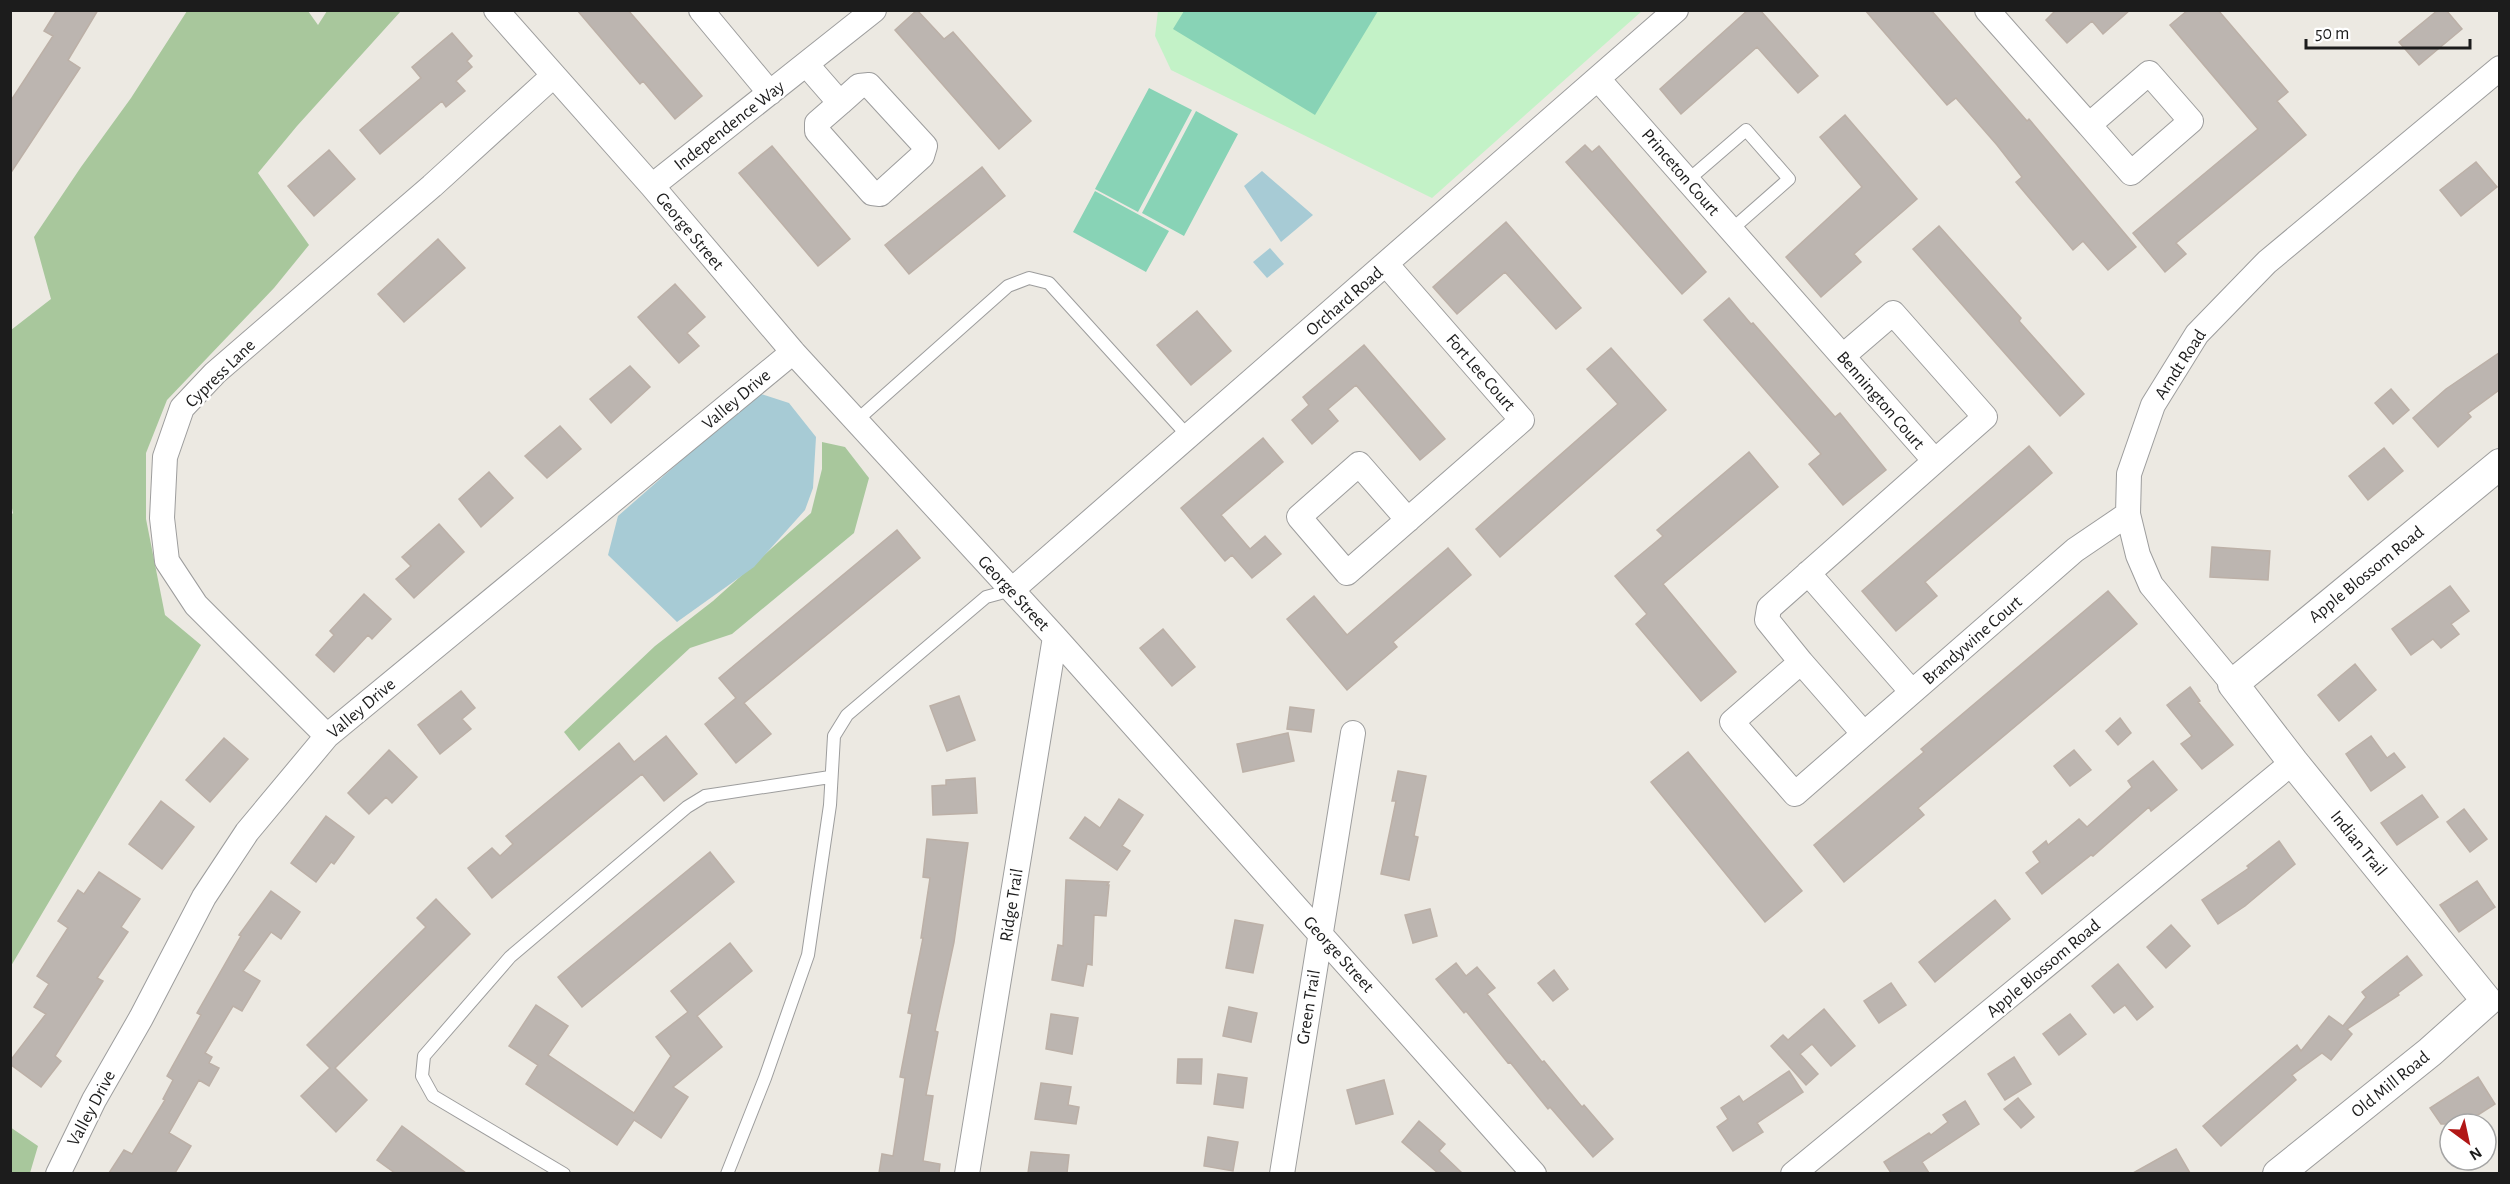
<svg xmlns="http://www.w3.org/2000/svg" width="2510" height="1184" viewBox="0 0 2510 1184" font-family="'Alegreya Sans',sans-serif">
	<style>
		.forest { fill: #a8c79c }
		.park { fill: #c3f2c7 }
		.pitch { fill: #88d3b6 }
		.water { fill: #a7cbd5 }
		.building { fill: #bcb5b0; stroke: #bcb0a7; stroke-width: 1.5 }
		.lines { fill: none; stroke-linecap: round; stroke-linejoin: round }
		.service-casing { stroke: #9d9d9d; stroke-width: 14 }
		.minor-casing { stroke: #9d9d9d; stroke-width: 26 }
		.tertiary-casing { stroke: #9d9d9d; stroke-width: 32 }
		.service { stroke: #fff; stroke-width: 12 }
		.minor { stroke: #fff; stroke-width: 24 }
		.tertiary { stroke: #fff; stroke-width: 30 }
		.labels { text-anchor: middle; stroke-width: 5; stroke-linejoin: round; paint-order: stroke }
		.street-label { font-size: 18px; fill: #1c1c1c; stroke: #fff }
	</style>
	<rect width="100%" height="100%" fill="#ece9e2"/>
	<!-- forest -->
	<path class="forest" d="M 187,11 L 308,11 L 318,25 L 327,11 L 401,11 L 297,126 L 258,173 L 309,245 L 274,288 L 167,400 L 146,453 L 146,519 L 165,615 L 201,645 L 11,966 L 10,516 L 13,513 L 10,499 L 11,330 L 51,299 L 34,237 L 81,167 L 131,98 Z
		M 822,442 L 845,447 L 869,478 L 854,533 L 732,634 L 690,648 L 579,751 L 564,732 L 655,646 L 713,601 L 811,513 L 822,469 Z
		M 10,1127 L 38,1146 L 30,1173 L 11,1173 Z"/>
	<!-- park -->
	<path class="park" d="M 1158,11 L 1642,11 L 1432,198 L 1171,70 L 1155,36 Z"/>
	<!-- pitch -->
	<path class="pitch" d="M 1184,11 L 1184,10 L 1378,11 L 1315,115 L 1173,29 Z
		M 1149,88 L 1192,110 L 1138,212 L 1095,189 Z
		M 1196,111 L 1238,134 L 1184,236 L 1142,213 Z
		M 1095,191 L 1169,231 L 1146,272 L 1073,232 Z"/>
	<!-- water -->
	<path class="water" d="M 1262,171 L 1313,215 L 1281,242 L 1244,186 Z
		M 1270,248 L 1284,264 L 1267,278 L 1253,262 Z
		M 758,393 L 789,403 L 816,437 L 813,488 L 805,510 L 754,567 L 677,622 L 608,555 L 618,516 Z"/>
	<!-- building -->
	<path class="building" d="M 57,10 L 98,10 L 68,60 L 80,68 L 10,174 L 10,102 L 53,36 L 44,31 Z
		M 577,10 L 628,10 L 702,96 L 675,119 L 643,81 L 640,84 Z
		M 917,10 L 944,39 L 953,32 L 1031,121 L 999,149 L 895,30 Z
		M 1748,10 L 1760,10 L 1818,76 L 1798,93 L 1757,47 L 1681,114 L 1660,89 Z
		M 1865,10 L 1931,10 L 2027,121 L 2029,119 L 2136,247 L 2108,270 L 2083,241 L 2073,250 L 2016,182 L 2022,177 L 1997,145 L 1956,98 L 1947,105 Z
		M 2056,10 L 2130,10 L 2103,34 L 2092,21 L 2067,43 L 2046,20 Z
		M 2188,10 L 2218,10 L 2288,92 L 2277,101 L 2306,135 L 2176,243 L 2186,254 L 2165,272 L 2133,233 L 2258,129 L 2170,25 Z
		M 2438,10 L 2446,10 L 2462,29 L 2419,65 L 2399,42 Z
		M 452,33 L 472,56 L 467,61 L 472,67 L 456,81 L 465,91 L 446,107 L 442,101 L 380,154 L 360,130 L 421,78 L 412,67 Z
		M 1845,115 L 1917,199 L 1854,254 L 1861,262 L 1821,297 L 1786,257 L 1862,187 L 1820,137 Z
		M 1585,145 L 1592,152 L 1599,146 L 1706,272 L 1682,294 L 1566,162 Z
		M 772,146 L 850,239 L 818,266 L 739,173 Z
		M 329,150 L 355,179 L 314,216 L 288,186 Z
		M 2476,162 L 2497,187 L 2461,216 L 2440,190 Z
		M 982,167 L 1005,196 L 909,274 L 885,245 Z
		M 1506,222 L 1581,308 L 1556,329 L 1505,272 L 1457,314 L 1433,287 Z
		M 1939,226 L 2021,318 L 2019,321 L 2084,394 L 2060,416 L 1913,249 Z
		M 438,239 L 465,268 L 404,322 L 378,294 Z
		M 675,284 L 705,317 L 687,333 L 699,346 L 679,363 L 638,317 Z
		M 1729,298 L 1751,324 L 1753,323 L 1835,417 L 1840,413 L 1886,470 L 1843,505 L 1809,464 L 1821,454 L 1704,320 Z
		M 1197,311 L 1231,351 L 1191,385 L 1157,345 Z
		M 1364,345 L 1445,439 L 1420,460 L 1356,385 L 1328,409 L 1338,421 L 1312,444 L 1292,420 L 1309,405 L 1303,397 Z
		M 1611,348 L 1666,410 L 1500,557 L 1476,529 L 1618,404 L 1587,369 Z
		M 2499,353 L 2499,390 L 2468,413 L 2471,417 L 2438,447 L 2413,418 L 2446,389 Z
		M 630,366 L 650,387 L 611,423 L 590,399 Z
		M 2391,389 L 2409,410 L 2393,424 L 2375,403 Z
		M 560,426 L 581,449 L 547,478 L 525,456 Z
		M 1263,438 L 1283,462 L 1221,515 L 1250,549 L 1265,536 L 1281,554 L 1252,578 L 1232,555 L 1225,561 L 1181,508 Z
		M 2029,446 L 2052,473 L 1925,582 L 1937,596 L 1896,631 L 1862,591 Z
		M 2384,448 L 2403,471 L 2368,500 L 2349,476 Z
		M 1749,452 L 1778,487 L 1663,584 L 1736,672 L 1701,701 L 1636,624 L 1647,614 L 1615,576 L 1663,536 L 1657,530 Z
		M 489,472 L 513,498 L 481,527 L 459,499 Z
		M 439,524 L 464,552 L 414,598 L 396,579 L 411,566 L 402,557 Z
		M 897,530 L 920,558 L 744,703 L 771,734 L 736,763 L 705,724 L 736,698 L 719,678 Z
		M 2212,547 L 2270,551 L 2268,580 L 2210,577 Z
		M 1448,548 L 1471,575 L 1393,642 L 1397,647 L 1347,690 L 1287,619 L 1314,596 L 1347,635 Z
		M 2450,586 L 2469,611 L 2451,624 L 2459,634 L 2441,648 L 2433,639 L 2411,655 L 2392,629 Z
		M 2108,591 L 2137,624 L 1918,808 L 1924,815 L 1844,882 L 1814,845 L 1924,752 L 1921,749 Z
		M 364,594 L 391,619 L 372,639 L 368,635 L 334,672 L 316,655 L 334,635 L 330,631 Z
		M 1163,629 L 1195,667 L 1172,686 L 1140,648 Z
		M 2355,664 L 2376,690 L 2339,721 L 2318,695 Z
		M 2190,687 L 2200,701 L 2198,702 L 2233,745 L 2202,769 L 2181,744 L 2192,736 L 2167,705 Z
		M 461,691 L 475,708 L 462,719 L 471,729 L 440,754 L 418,725 Z
		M 959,696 L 975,740 L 947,751 L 930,706 Z
		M 1290,707 L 1314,710 L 1311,732 L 1287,729 Z
		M 2120,718 L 2131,733 L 2118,745 L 2106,731 Z
		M 1288,733 L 1294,761 L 1243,772 L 1237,744 Z
		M 666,736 L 697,774 L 664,801 L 642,774 L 492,898 L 468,868 L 492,848 L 500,856 L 513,844 L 506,836 L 619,743 L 634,762 Z
		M 2371,736 L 2387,758 L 2394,753 L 2405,767 L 2371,791 L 2346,754 Z
		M 224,738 L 248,759 L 210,802 L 186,780 Z
		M 389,750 L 417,777 L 392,803 L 386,797 L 369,814 L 348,793 Z
		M 2074,750 L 2091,770 L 2070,786 L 2054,766 Z
		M 1688,752 L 1802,891 L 1765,922 L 1651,782 Z
		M 2153,761 L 2177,790 L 2151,811 L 2149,807 L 2093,856 L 2091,855 L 2042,894 L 2026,873 L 2040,862 L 2033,852 L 2046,841 L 2048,845 L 2079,819 L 2087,827 L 2132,787 L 2128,781 Z
		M 1398,771 L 1426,776 L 1414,836 L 1418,837 L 1409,880 L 1381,874 L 1396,801 L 1392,801 Z
		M 975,778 L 977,813 L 933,815 L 932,786 L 946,785 L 946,780 Z
		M 2422,795 L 2438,817 L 2397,845 L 2381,823 Z
		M 1119,799 L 1143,815 L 1122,846 L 1130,851 L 1117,870 L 1070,838 L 1085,817 L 1100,828 Z
		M 161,801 L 194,827 L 162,869 L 129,844 Z
		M 2464,809 L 2487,839 L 2470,852 L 2447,822 Z
		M 326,816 L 354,837 L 334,864 L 331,862 L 316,882 L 291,863 Z
		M 927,839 L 968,843 L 954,942 L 935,1031 L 938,1032 L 926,1095 L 933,1096 L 923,1161 L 940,1164 L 939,1173 L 879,1173 L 882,1154 L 893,1156 L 905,1078 L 900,1077 L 912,1014 L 908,1013 L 923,938 L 921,938 L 930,878 L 923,877 Z
		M 2279,841 L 2295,864 L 2245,906 L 2218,924 L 2202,900 L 2249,868 L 2247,866 Z
		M 710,852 L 734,882 L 582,1007 L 558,977 Z
		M 99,872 L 140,899 L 121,927 L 128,932 L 97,978 L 103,981 L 55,1056 L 61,1061 L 41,1087 L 10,1064 L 10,1061 L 46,1014 L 34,1007 L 49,984 L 37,976 L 68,928 L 58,921 L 78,890 L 84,894 Z
		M 1066,880 L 1109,882 L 1107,885 L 1109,885 L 1106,916 L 1094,915 L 1092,965 L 1087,964 L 1083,986 L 1052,980 L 1058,945 L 1063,946 Z
		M 2477,881 L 2495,907 L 2459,932 L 2440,905 Z
		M 271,891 L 300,912 L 281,939 L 271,932 L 243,971 L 260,981 L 242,1011 L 233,1006 L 205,1053 L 212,1057 L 209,1063 L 219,1068 L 209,1086 L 199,1080 L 169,1133 L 191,1146 L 175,1173 L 109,1173 L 124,1150 L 132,1154 L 165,1100 L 163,1099 L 173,1080 L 167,1076 L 201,1015 L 197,1013 L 241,936 L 239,935 Z
		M 436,899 L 470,934 L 335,1068 L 367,1100 L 336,1132 L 301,1096 L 330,1068 L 307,1045 L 426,927 L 417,918 Z
		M 1995,900 L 2010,919 L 1935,982 L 1919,962 Z
		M 1430,909 L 1437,936 L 1413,943 L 1405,915 Z
		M 1235,920 L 1263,925 L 1253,973 L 1226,968 Z
		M 2171,925 L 2190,946 L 2166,968 L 2147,947 Z
		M 730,943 L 752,971 L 697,1016 L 722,1047 L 673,1087 L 688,1097 L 661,1138 L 634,1120 L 617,1145 L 526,1084 L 538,1065 L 509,1046 L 536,1005 L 568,1026 L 548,1055 L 634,1113 L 671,1056 L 656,1037 L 688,1012 L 671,991 Z
		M 2407,956 L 2422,975 L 2398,993 L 2399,995 L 2347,1029 L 2352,1034 L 2331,1060 L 2322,1053 L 2292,1075 L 2296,1080 L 2221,1146 L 2203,1126 L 2297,1045 L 2301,1051 L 2329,1016 L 2343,1026 L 2366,997 L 2362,992 Z
		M 1456,963 L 1466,976 L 1477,967 L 1495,988 L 1487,994 L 1542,1062 L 1544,1061 L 1582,1107 L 1584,1105 L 1613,1139 L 1593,1157 L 1550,1107 L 1548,1109 L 1510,1062 L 1508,1063 L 1466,1011 L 1464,1013 L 1436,979 Z
		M 2118,964 L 2153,1007 L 2137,1020 L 2125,1005 L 2114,1013 L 2092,986 Z
		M 1554,970 L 1568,989 L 1553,1001 L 1538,983 Z
		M 1891,983 L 1906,1005 L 1879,1023 L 1864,1001 Z
		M 1229,1007 L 1257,1013 L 1251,1042 L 1223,1036 Z
		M 1824,1009 L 1855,1046 L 1831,1066 L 1812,1044 L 1800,1054 L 1818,1074 L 1806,1085 L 1771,1046 L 1783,1035 L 1788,1040 Z
		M 1051,1014 L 1078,1018 L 1072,1054 L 1046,1049 Z
		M 2070,1014 L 2086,1034 L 2059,1055 L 2043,1034 Z
		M 2014,1057 L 2031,1084 L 2005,1100 L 1988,1074 Z
		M 1178,1059 L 1202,1059 L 1201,1084 L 1177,1083 Z
		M 1789,1071 L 1803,1092 L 1757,1123 L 1763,1132 L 1733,1151 L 1717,1127 L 1728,1119 L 1721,1108 L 1739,1096 L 1743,1102 Z
		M 1218,1074 L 1247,1078 L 1243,1108 L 1214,1104 Z
		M 2478,1077 L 2495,1104 L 2464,1124 L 2441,1124 L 2430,1108 Z
		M 1384,1080 L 1393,1114 L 1356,1124 L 1347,1090 Z
		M 1041,1083 L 1071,1087 L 1068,1105 L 1079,1107 L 1076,1124 L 1035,1119 Z
		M 2018,1098 L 2034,1117 L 2021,1128 L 2004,1109 Z
		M 1965,1101 L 1979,1124 L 1922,1162 L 1929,1173 L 1891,1173 L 1884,1162 L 1929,1133 L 1931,1135 L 1948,1122 L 1943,1115 Z
		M 1419,1121 L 1445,1144 L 1439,1151 L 1462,1173 L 1438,1173 L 1402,1142 Z
		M 402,1126 L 466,1173 L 395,1173 L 377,1160 Z
		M 1208,1137 L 1238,1142 L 1233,1171 L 1204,1166 Z
		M 2176,1149 L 2190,1173 L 2133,1173 Z
		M 1031,1152 L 1069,1155 L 1067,1173 L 1028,1173 Z"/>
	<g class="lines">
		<!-- service casing -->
		<g class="service-casing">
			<path id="service" d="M 1688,180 L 1746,130 L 1789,179 L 1731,230
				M 856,421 L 1008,286 L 1029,278 L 1049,283 L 1188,436
				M 564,1174 L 433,1096 L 422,1076 L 424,1056 L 510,957 L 687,807 L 705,796 L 830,777
				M 727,1174 L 765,1078 L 808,955 L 830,805 L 834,736 L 847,715 L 986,597 L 1012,590"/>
		</g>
		<!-- minor casing -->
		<g class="minor-casing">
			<path id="minor" d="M 496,10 L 652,186 L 793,352 L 1055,637 L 1534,1174
				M 701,10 L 770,93
				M 1987,10 L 2089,125
				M 806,64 L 840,103 L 859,86 L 869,85 L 925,146 L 922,156 L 880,194 L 872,193 L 817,131 L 817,123 L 840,103
				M 2149,73 L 2191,121 L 2131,173 L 2089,125 Z
				M 1598,79 L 1935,461 L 1769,608 L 1767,620 L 1801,662 L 1732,722 L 1795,794 L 1912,692
				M 652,186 L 874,10
				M 1386,264 L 1522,420 L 1347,573 L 1299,517 L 1359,464 L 1408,520
				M 1843,356 L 1893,313 L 1985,417 L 1935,461
				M 1808,573 L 1912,692 L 2075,550 L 2128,514
				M 1012,590 L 1676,10
				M 1801,662 L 1864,734
				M 2233,684 L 2151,585 L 2138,555 L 2128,514 L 2129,474 L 2153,405 L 2197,334 L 2267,262 L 2500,68
				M 327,736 L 196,605 L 167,561 L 162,518 L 165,457 L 182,408 L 215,373 L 432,186 L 553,76
				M 58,1174 L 94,1100 L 141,1018 L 204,897 L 247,832 L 327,736 L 793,352
				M 967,1174 L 1055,637
				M 1282,1174 L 1353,733
				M 1793,1174 L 2293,762"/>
		</g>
		<!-- tertiary casing -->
		<g class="tertiary-casing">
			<path id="tertiary" d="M 2278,1174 L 2430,1052 L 2487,1001 L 2293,762 L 2233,684 L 2500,464"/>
		</g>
		<!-- service -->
		<use href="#service" class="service"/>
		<!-- minor -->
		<use href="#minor" class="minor"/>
		<!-- tertiary -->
		<use href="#tertiary" class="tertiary"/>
	</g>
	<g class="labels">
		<!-- street labels -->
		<g class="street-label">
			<text transform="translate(729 125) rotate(-38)" y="6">Independence Way</text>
			<text transform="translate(1681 172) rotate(49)" y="6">Princeton Court</text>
			<text transform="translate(690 231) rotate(50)" y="6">George Street</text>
			<text transform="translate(1344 301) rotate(-41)" y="6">Orchard Road</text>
			<text transform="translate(2180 364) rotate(-57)" y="6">Arndt Road</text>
			<text transform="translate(1481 372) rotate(49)" y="6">Fort Lee Court</text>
			<text transform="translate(220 373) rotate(-44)" y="6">Cypress Lane</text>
			<text transform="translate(736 399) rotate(-40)" y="6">Valley Drive</text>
			<text transform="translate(1881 400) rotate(49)" y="6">Bennington Court</text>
			<text transform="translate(2366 574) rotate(-39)" y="6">Apple Blossom Road</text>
			<text transform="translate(1014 593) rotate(47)" y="6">George Street</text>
			<text transform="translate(1972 640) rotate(-41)" y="6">Brandywine Court</text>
			<text transform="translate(361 708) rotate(-40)" y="6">Valley Drive</text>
			<text transform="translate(2359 843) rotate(51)" y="6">Indian Trail</text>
			<text transform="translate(1011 905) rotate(-81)" y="6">Ridge Trail</text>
			<text transform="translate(1339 954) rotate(48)" y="6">George Street</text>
			<text transform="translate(2043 968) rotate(-40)" y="6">Apple Blossom Road</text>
			<text transform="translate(1308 1007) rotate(-81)" y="6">Green Trail</text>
			<text transform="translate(2390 1084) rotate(-39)" y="6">Old Mill Road</text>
			<text transform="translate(91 1108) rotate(-62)" y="6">Valley Drive</text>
		</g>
	</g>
	<!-- border -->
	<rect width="2510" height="1184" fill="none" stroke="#1c1c1c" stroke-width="24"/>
	<!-- north arrow -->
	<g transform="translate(2468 1142) rotate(147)"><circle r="28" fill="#ffffff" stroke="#a4a4a4" stroke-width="1.5"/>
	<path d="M0-4.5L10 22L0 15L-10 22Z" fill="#b11716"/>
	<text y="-9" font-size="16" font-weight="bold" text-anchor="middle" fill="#1c1c1c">N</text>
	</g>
	<!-- scale -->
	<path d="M2306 39v9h164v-9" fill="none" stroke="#1c1c1c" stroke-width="3"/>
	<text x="2315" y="39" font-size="18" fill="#1c1c1c" stroke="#ffffff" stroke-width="4.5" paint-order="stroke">50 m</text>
</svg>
